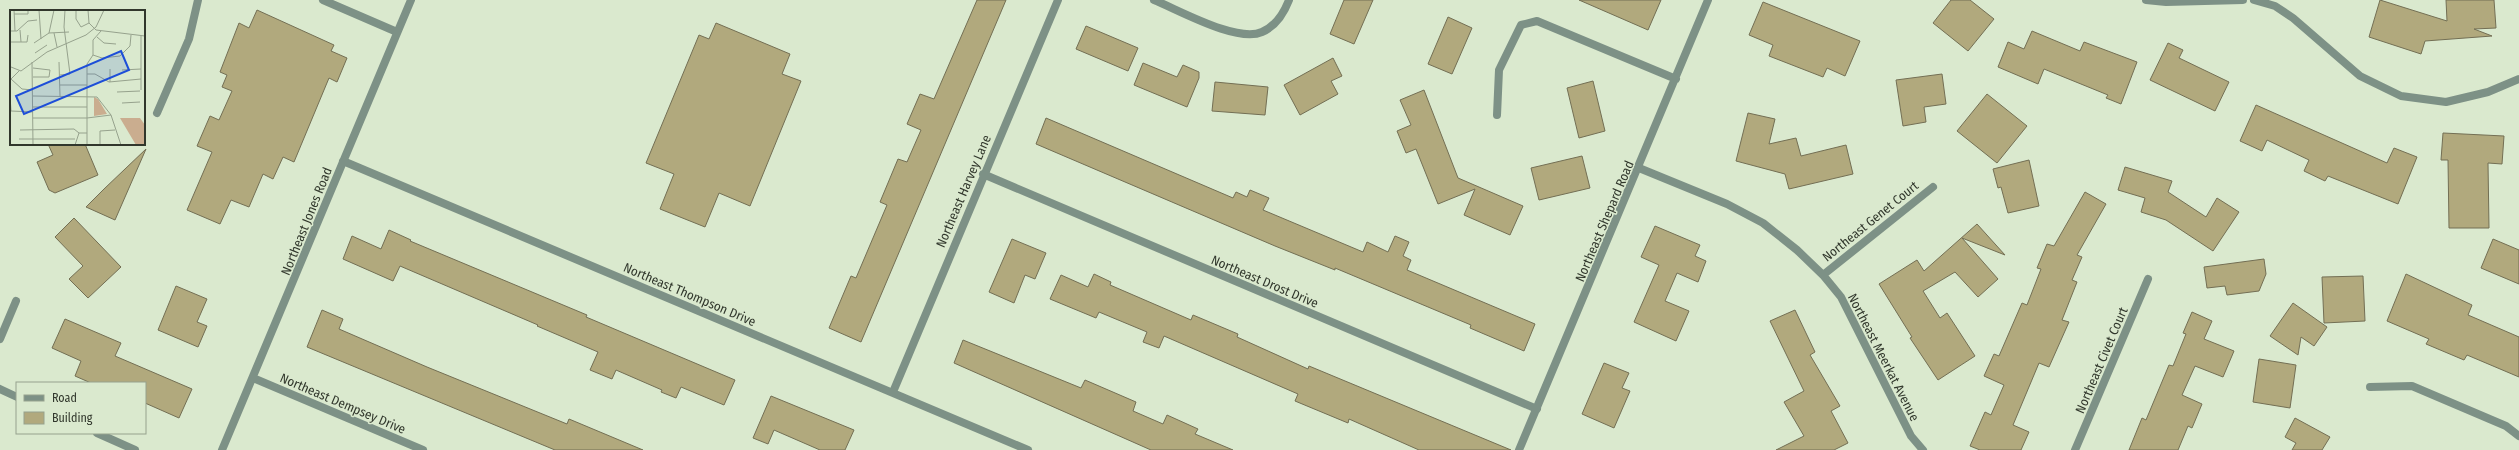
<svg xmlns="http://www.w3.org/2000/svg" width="2519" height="450" viewBox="0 0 2519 450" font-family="'Fira Sans Condensed',sans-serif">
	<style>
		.building { fill: #b1a97d; stroke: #736f54 }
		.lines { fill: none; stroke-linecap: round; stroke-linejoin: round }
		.street { stroke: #7d9186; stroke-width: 8 }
		.labels { text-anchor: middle; stroke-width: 3; stroke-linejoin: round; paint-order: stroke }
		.street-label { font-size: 13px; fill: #31372c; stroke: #dae9ce }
		.inset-road { fill: none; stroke: #96a28d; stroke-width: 1 }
		.view { fill: #1d4ed8; fill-opacity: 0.15; stroke: #1d4ed8; stroke-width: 2 }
		.inset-edge { fill: none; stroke: #31372c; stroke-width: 2 }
	</style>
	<rect width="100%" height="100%" fill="#dae9ce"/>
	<!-- building -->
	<path class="building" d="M 977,0 L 1006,0 L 861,342 L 829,328 L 851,276 L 856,278 L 887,205 L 880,202 L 898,159 L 907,162 L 921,130 L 907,124 L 920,94 L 934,99 Z
		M 1344,0 L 1373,0 L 1354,44 L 1330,34 Z
		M 1579,0 L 1661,0 L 1648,30 Z
		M 1951,0 L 1970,0 L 1994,19 L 1968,51 L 1933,23 Z
		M 2380,0 L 2447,21 L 2446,0 L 2494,0 L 2496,28 L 2474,29 L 2492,36 L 2425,41 L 2421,54 L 2369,37 Z
		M 1763,2 L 1860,41 L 1845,76 L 1827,68 L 1823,77 L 1769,56 L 1773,45 L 1749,35 Z
		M 257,10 L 334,45 L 331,51 L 347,58 L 337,82 L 329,78 L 294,162 L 283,157 L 273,179 L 263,174 L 249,207 L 231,200 L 220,224 L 187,210 L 212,152 L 197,146 L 210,116 L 219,120 L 232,91 L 222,87 L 227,75 L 220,72 L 239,23 L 249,28 Z
		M 1448,17 L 1472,28 L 1452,74 L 1428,64 Z
		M 716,23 L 790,54 L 782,74 L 801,81 L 750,206 L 719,193 L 705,227 L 660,209 L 674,174 L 646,163 L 699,35 L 709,39 Z
		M 1086,26 L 1138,48 L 1128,71 L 1076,49 Z
		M 2032,31 L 2080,51 L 2084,42 L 2137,62 L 2121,104 L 2106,98 L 2108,95 L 2044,69 L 2038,84 L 1998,67 L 2008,42 L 2024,49 Z
		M 2168,43 L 2183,50 L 2179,58 L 2229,82 L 2215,111 L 2150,80 Z
		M 1333,58 L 1342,76 L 1331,81 L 1338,94 L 1300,115 L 1284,85 Z
		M 1143,63 L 1177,77 L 1183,65 L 1199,72 L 1199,78 L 1187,107 L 1134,85 Z
		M 1942,74 L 1946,104 L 1924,107 L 1926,122 L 1903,126 L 1896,80 Z
		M 1593,81 L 1605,131 L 1579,138 L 1567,88 Z
		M 1215,82 L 1268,87 L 1265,115 L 1212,111 Z
		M 1424,90 L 1458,178 L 1523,206 L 1510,235 L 1464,215 L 1475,189 L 1438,204 L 1416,149 L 1406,153 L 1397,131 L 1411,125 L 1400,100 Z
		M 1987,94 L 2027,126 L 1997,163 L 1957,131 Z
		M 2256,105 L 2387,163 L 2394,148 L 2417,157 L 2398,204 L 2328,176 L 2325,181 L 2304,171 L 2309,160 L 2267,140 L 2262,151 L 2240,141 Z
		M 1748,113 L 1775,119 L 1769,144 L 1796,138 L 1801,156 L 1846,145 L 1853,174 L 1789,189 L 1785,174 L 1736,161 Z
		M 1046,118 L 1233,198 L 1236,192 L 1247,197 L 1250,190 L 1269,198 L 1263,210 L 1363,252 L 1367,242 L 1388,252 L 1395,236 L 1409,242 L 1403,256 L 1411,260 L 1407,270 L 1535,324 L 1524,351 L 1470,328 L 1471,325 L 1335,268 L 1335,270 L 1275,246 L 1036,144 Z
		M 2443,133 L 2504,136 L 2502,164 L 2488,163 L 2489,228 L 2449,228 L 2448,160 L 2441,160 Z
		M 48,144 L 85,144 L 98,175 L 55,193 L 49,190 L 37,162 L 53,155 Z
		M 146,149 L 115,220 L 86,207 L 104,189 Z
		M 1582,156 L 1590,188 L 1539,200 L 1531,168 Z
		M 2029,160 L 2039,206 L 2008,213 L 2001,187 L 1998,188 L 1993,169 Z
		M 2125,167 L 2172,181 L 2168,192 L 2206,217 L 2217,198 L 2239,212 L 2213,251 L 2166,220 L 2141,212 L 2145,198 L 2118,190 Z
		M 2085,192 L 2106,204 L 2077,255 L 2082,257 L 2072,280 L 2077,282 L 2062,320 L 2069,322 L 2049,367 L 2039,363 L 2013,425 L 2029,432 L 2021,450 L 1980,450 L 1970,446 L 1985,412 L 1991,415 L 2004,385 L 1984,376 L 1994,354 L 1999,356 L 2022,303 L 2027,305 L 2041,269 L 2037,268 L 2047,244 L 2054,246 Z
		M 74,218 L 121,267 L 88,298 L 69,279 L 83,266 L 55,237 Z
		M 1977,224 L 2005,255 L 1962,238 L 1998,279 L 1978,297 L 1955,272 L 1923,291 L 1940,318 L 1947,313 L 1975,356 L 1938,380 L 1910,338 L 1912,337 L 1879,284 L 1917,260 L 1924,271 Z
		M 1655,226 L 1700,245 L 1695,256 L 1706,261 L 1698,282 L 1677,273 L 1665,301 L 1689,311 L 1676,341 L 1634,322 L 1659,265 L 1641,257 Z
		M 389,230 L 411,240 L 410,241 L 587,315 L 586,317 L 735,380 L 724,405 L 681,387 L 676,398 L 661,392 L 662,390 L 616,370 L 612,379 L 590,370 L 598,352 L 537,326 L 538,325 L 400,266 L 393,281 L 343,259 L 352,236 L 381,249 Z
		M 1012,239 L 1046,253 L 1035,279 L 1025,275 L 1014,303 L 989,292 Z
		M 2493,239 L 2519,250 L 2519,284 L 2481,268 Z
		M 2264,259 L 2266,274 L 2259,291 L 2227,295 L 2225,286 L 2207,288 L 2204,267 Z
		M 1094,274 L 1111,282 L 1110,285 L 1191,320 L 1193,315 L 1238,334 L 1237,337 L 1308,369 L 1309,366 L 1511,450 L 1419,450 L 1349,419 L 1348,423 L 1295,401 L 1298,394 L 1164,336 L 1159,348 L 1143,342 L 1147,332 L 1099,312 L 1096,318 L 1050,299 L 1061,275 L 1088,287 Z
		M 2406,274 L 2472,305 L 2468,315 L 2519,337 L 2519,377 L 2467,355 L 2464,360 L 2426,344 L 2429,339 L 2387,321 Z
		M 2363,276 L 2365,321 L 2324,323 L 2322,277 Z
		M 176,286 L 207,299 L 197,322 L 207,326 L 198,347 L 158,330 Z
		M 2293,303 L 2327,327 L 2314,346 L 2301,337 L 2298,355 L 2270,336 Z
		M 322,310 L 343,319 L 339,329 L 427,367 L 567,424 L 569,419 L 643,450 L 555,450 L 307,347 Z
		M 1795,310 L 1815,352 L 1810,355 L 1840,406 L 1831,411 L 1848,443 L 1834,450 L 1776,450 L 1804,436 L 1784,402 L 1804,391 L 1770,321 Z
		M 2192,312 L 2212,321 L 2204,339 L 2234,351 L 2223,377 L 2195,366 L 2182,395 L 2202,404 L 2192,428 L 2188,426 L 2178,450 L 2129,450 L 2142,418 L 2146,420 L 2169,365 L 2173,366 L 2186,334 L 2183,333 Z
		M 65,319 L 121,343 L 115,356 L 192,389 L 179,418 L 145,403 L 145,383 L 91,383 L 75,376 L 81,361 L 52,348 Z
		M 963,340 L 1081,388 L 1085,380 L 1136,402 L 1133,411 L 1163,424 L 1167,415 L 1198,429 L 1195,434 L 1233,450 L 1151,450 L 954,363 Z
		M 2259,359 L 2296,365 L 2290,408 L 2253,402 Z
		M 1604,363 L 1629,373 L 1622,388 L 1630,391 L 1614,428 L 1582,414 Z
		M 771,396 L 854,430 L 845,450 L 820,450 L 774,430 L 768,444 L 753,438 Z
		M 2295,418 L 2330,437 L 2322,450 L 2292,450 L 2296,443 L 2285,437 Z"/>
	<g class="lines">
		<!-- street -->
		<path class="street" d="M 323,0 L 397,32
			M 1154,0 C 1179,10 1237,43 1262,32 C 1276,26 1284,13 1289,0
			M 2146,0 L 2166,2 L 2243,0
			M 2254,0 L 2275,6 L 2293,18 L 2360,76 L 2401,96 L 2446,102 L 2488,92 L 2519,79
			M 157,113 L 189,39 L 198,0
			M 1497,115 L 1499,70 L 1521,25 L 1537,21 L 1676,79
			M 343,161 L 1028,450
			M 1639,168 L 1727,204 L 1763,223 L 1797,250 L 1823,275 L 1841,297 L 1911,436 L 1923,450
			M 983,174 L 1537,409
			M 1823,275 L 1933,187
			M 0,339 L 16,301
			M 253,378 L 423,450
			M 2370,387 L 2412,386 L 2506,426 L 2519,436
			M 0,389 L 17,397
			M 893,392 L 1058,0
			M 97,433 L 135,450
			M 222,450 L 411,0
			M 1519,450 L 1708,0
			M 2075,450 L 2148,279"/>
	</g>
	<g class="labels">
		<!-- street labels -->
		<g class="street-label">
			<text transform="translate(963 191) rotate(-67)" y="5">Northeast Harvey Lane</text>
			<text transform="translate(306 221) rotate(-68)" y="5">Northeast Jones Road</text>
			<text transform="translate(1604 221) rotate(-67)" y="5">Northeast Shepard Road</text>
			<text transform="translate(1870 221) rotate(-39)" y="5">Northeast Genet Court</text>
			<text transform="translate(1265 281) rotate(23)" y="5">Northeast Drost Drive</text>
			<text transform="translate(690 294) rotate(23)" y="5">Northeast Thompson Drive</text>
			<text transform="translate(1884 357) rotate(63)" y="5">Northeast Meerkat Avenue</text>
			<text transform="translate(2101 360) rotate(-67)" y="5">Northeast Civet Court</text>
			<text transform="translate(343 403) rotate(23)" y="5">Northeast Dempsey Drive</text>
		</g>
	</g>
	<!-- overview -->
	<g transform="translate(10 10)">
		<rect width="135" height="135" fill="#dae9ce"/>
		<path d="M 84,87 L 88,89 L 97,104 L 84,106 ZM 110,108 L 130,108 L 135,115 L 135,135 L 126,135 Z" fill="#caad8f"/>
		<path class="inset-road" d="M 4,0 L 5,21M 29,0 L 31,29M 66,0 L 66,9 L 71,17 L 79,13M 78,0 L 79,13 L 86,20 L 135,26M 4,4 L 18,4 L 18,0M 10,20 L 11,32M 0,21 L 7,21 L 18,11 L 27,10M 39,23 L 44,0M 44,23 L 47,37M 87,27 L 94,33 L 106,34M 0,32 L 17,32 L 18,25M 24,33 L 39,23 L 59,22M 25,43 L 37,35M 83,45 L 92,48 L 110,46 L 120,36 L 121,25M 22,52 L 23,135M 49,52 L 50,86M 1,57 L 11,61 L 37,42 L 76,25 L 86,17 L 94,0M 23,58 L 40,60 L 39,67 L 23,67M 100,59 L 100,72M 112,60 L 131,59M 77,64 L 85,64 L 99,72 L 131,69M 50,65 L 60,64 L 54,17 L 55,0M 1,69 L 12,79 L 23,80M 0,70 L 9,61M 50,75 L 77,75M 131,80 L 131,26M 107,82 L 130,81M 0,86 L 1,101 L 23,102M 23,86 L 87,87 L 101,105 L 111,135M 112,93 L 130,92M 23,97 L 77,97M 23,108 L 77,108 L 101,105M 10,120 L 64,119 L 69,123 L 77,123M 9,129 L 65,129M 65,135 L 69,123M 77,135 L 77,54 L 83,45 L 83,30 L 91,21M 90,135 L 90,121 L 105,120"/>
		<path class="view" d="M 111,41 L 119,60 L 14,104 L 6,86 Z"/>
		<rect width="135" height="135" class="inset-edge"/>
	</g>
	<!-- legend -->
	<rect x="16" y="382" width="130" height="52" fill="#dae9ce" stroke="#96a28d"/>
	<rect x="24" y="395" width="20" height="6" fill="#7d9186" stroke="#96a28d"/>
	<text x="52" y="402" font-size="12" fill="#31372c">Road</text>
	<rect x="24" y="412" width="20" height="12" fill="#b1a97d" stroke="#96a28d"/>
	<text x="52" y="422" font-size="12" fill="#31372c">Building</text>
</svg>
